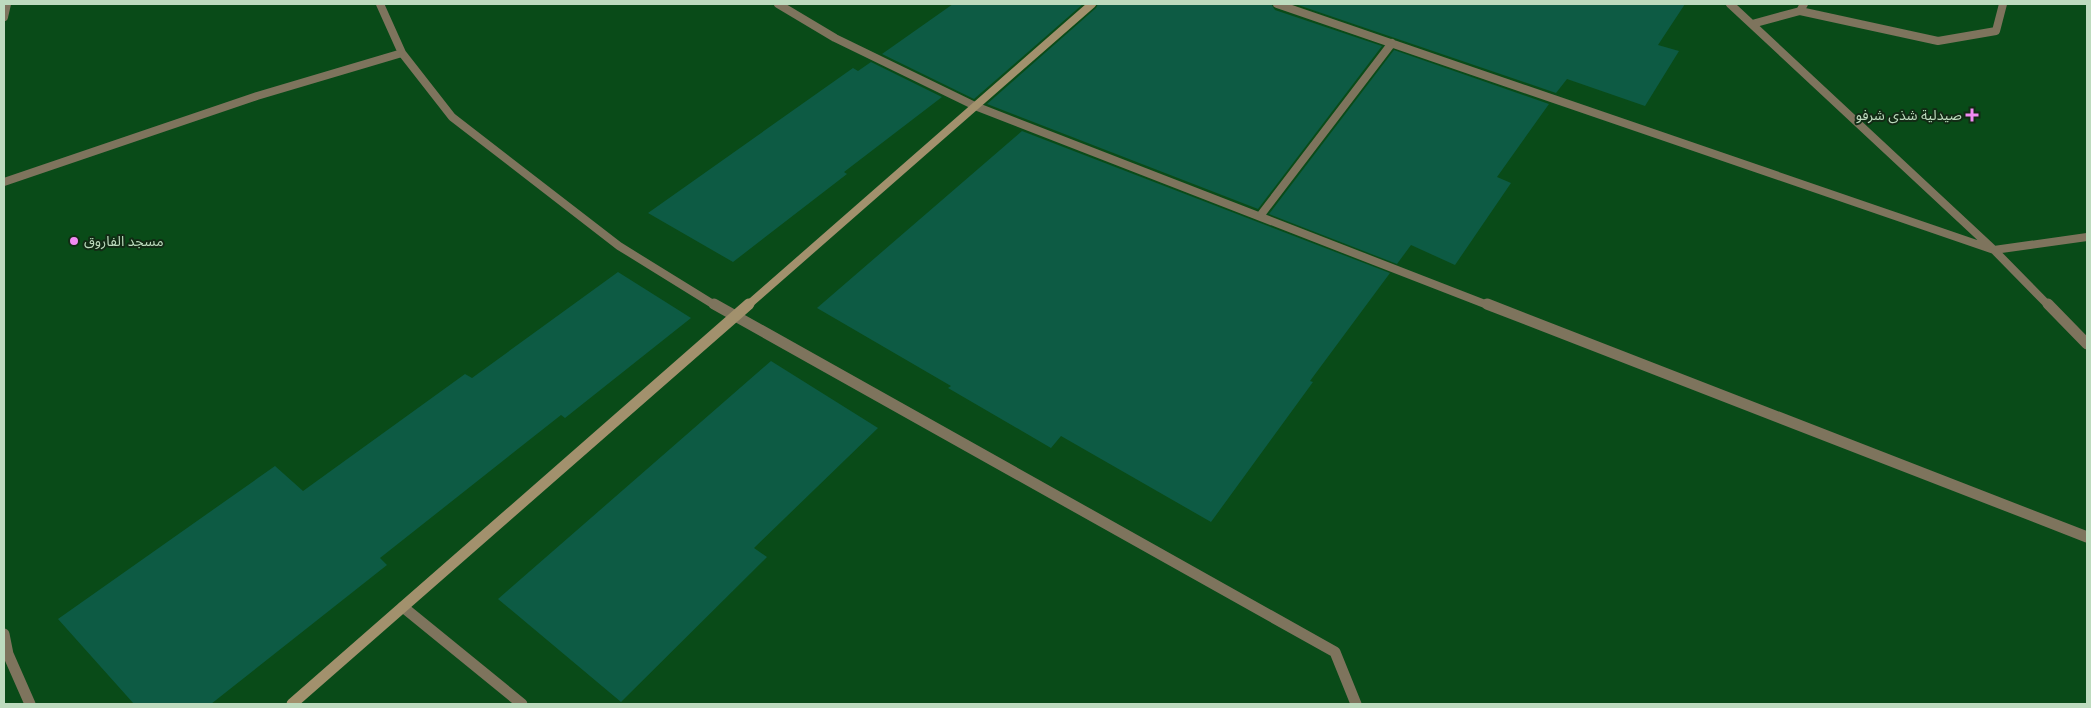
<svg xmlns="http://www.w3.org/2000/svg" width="2091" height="708" viewBox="0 0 2091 708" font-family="Mulish,'Noto Sans Arabic',sans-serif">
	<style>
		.building { fill: #0d5b44 }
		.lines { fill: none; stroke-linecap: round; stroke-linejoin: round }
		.minor-far1 { stroke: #7e745d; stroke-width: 8 }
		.minor { stroke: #7e745d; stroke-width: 11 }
		.secondary-far1 { stroke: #a2916d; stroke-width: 8 }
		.secondary { stroke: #a2916d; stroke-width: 11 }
		.poi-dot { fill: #f28af3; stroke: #122b15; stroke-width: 2 }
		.labels { text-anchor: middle; stroke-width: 4; stroke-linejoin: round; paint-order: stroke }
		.poi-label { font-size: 14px; fill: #bddbbe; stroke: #122b15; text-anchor: end }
	</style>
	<rect width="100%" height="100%" fill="#094b18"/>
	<!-- building -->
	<path class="building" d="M 953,4 L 1083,4 L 974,99 L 882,54 Z
		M 1098,4 L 1271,4 L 1275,10 L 1382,46 L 1258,209 L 987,104 L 1096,8 Z
		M 1295,4 L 1685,4 L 1658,45 L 1679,51 L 1645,106 L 1567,79 L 1556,93 Z
		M 1394,50 L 1549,104 L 1497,177 L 1511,183 L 1455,265 L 1411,245 L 1397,264 L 1269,214 Z
		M 871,62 L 942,97 L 844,172 L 847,174 L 733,262 L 648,213 L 853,68 L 858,71 Z
		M 1022,131 L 1390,273 L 1310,381 L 1313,382 L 1211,522 L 1061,436 L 1051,448 L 948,388 L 951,386 L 817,308 Z
		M 618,272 L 691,318 L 565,418 L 561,415 L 380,558 L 387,565 L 211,704 L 134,704 L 58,619 L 275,466 L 303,491 L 465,374 L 472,378 Z
		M 771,361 L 878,428 L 754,548 L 767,557 L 621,702 L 498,599 Z"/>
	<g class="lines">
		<!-- minor-far1 -->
		<path class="minor-far1" d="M 380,4 L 402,53 L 452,117 L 619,246 L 716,306
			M 778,4 L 835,38 L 975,106 L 1490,306
			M 1277,4 L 1994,250 L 1730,4
			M 1800,11 L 1938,41 L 1996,31 L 2003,4
			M 4,17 L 7,4
			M 1752,24 L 1800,11 L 1804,4
			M 4,182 L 257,96 L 402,53
			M 1260,216 L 1392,43
			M 1994,250 L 2049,306
			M 1994,250 L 2087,237"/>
		<!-- minor -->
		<path class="minor" d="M 714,304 L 1335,652 L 1356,704
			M 1487,304 L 2087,537
			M 2048,304 L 2087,344
			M 403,607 L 522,704
			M 4,634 L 8,654 L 30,704"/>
		<!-- secondary-far1 -->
		<path class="secondary-far1" d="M 747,306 L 1092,4"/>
		<!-- secondary -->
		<path class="secondary" d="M 292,704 L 749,304"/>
	</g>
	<!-- markers -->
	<g class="poi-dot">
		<path d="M1969.5 107.5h5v5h5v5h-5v5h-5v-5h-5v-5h5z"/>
		<circle cx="74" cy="241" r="5"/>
	</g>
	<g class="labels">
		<!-- poi labels -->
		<g class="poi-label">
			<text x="1962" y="120">صيدلية شذى شرفو</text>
			<text x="84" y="246" text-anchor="start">مسجد الفاروق</text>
		</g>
	</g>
	<!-- border -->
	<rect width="2091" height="708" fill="none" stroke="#bddbbe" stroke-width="10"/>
</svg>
